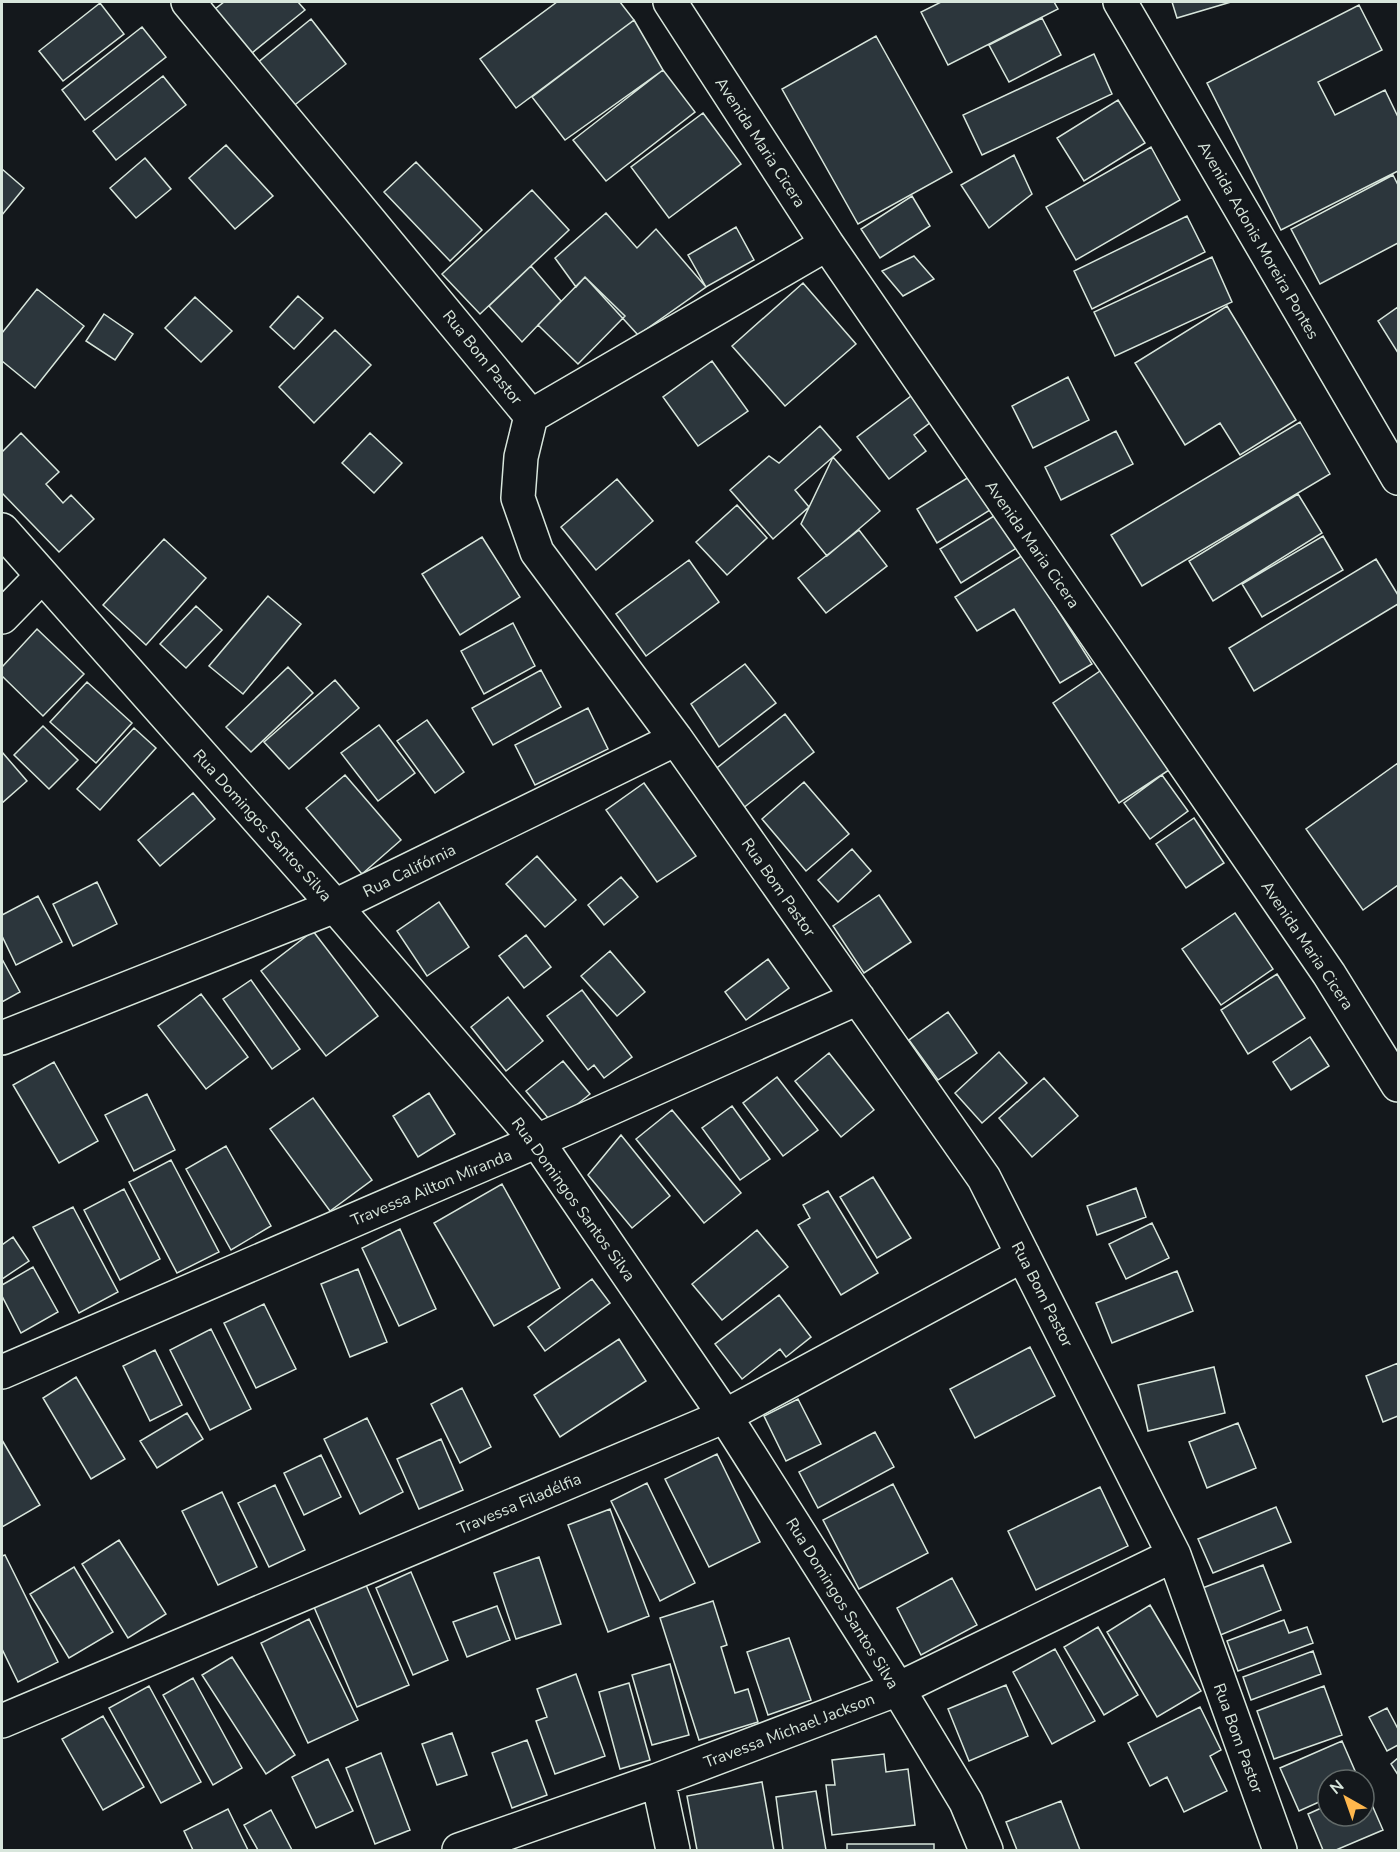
<svg xmlns="http://www.w3.org/2000/svg" width="1400" height="1852" viewBox="0 0 1400 1852" font-family="'Nunito Sans',sans-serif">
	<style>
		.building { fill: #2c363c; stroke: #d8e6dc; stroke-width: 1.5 }
		.lines { fill: none; stroke-linecap: round; stroke-linejoin: round }
		.street-casing { stroke: #d8e6dc; stroke-width: 36 }
		.secondary-casing { stroke: #d8e6dc; stroke-width: 36 }
		.street { stroke: #14181c; stroke-width: 33 }
		.secondary { stroke: #14181c; stroke-width: 33 }
		.labels { text-anchor: middle; stroke-width: 4.5; stroke-linejoin: round; paint-order: stroke }
		.street-label { font-size: 16px; fill: #d8e6dc; stroke: #14181c }
	</style>
	<rect width="100%" height="100%" fill="#14181c"/>
	<!-- building -->
	<path class="building" d="M 224,2 L 298,2 L 305,10 L 242,61 L 206,16 Z
		M 557,2 L 620,2 L 634,20 L 516,108 L 480,59 Z
		M 941,2 L 1054,2 L 1058,9 L 948,65 L 921,12 Z
		M 1172,2 L 1231,2 L 1177,18 Z
		M 100,3 L 124,34 L 63,81 L 39,51 Z
		M 1359,5 L 1382,50 L 1318,82 L 1335,115 L 1385,90 L 1398,117 L 1398,171 L 1281,230 L 1207,83 Z
		M 1042,18 L 1061,55 L 1009,82 L 989,45 Z
		M 311,19 L 346,64 L 286,112 L 251,68 Z
		M 634,20 L 663,70 L 565,140 L 532,97 Z
		M 142,27 L 166,57 L 85,120 L 62,90 Z
		M 876,36 L 952,172 L 858,224 L 782,89 Z
		M 1094,54 L 1112,94 L 982,155 L 963,115 Z
		M 663,70 L 695,112 L 606,181 L 573,140 Z
		M 163,76 L 186,105 L 116,160 L 93,131 Z
		M 1118,100 L 1145,143 L 1084,181 L 1057,138 Z
		M 703,113 L 741,164 L 669,218 L 631,167 Z
		M 226,145 L 273,196 L 235,229 L 189,178 Z
		M 1151,147 L 1180,200 L 1076,260 L 1046,207 Z
		M 1014,155 L 1032,194 L 989,228 L 961,185 Z
		M 145,158 L 171,189 L 136,218 L 110,188 Z
		M 416,162 L 482,230 L 450,261 L 384,192 Z
		M 2,169 L 24,188 L 2,215 Z
		M 1393,175 L 1398,185 L 1398,243 L 1320,284 L 1291,229 Z
		M 532,190 L 569,230 L 480,314 L 442,274 Z
		M 912,196 L 930,226 L 880,258 L 861,229 Z
		M 606,213 L 637,248 L 656,229 L 706,287 L 638,335 L 585,277 L 576,287 L 555,258 Z
		M 1187,216 L 1205,252 L 1092,309 L 1074,271 Z
		M 736,227 L 754,260 L 706,287 L 688,255 Z
		M 914,256 L 934,279 L 903,296 L 882,271 Z
		M 1212,257 L 1232,302 L 1115,356 L 1094,312 Z
		M 531,266 L 561,301 L 522,342 L 489,306 Z
		M 585,277 L 625,316 L 578,364 L 538,325 Z
		M 803,283 L 856,344 L 785,406 L 732,346 Z
		M 37,289 L 84,326 L 35,388 L 2,361 L 2,333 Z
		M 298,296 L 323,318 L 294,349 L 270,327 Z
		M 195,297 L 232,331 L 201,362 L 165,328 Z
		M 1227,306 L 1296,420 L 1240,455 L 1220,423 L 1185,445 L 1135,363 Z
		M 1398,307 L 1398,353 L 1378,321 Z
		M 104,314 L 133,334 L 115,360 L 86,341 Z
		M 335,330 L 371,365 L 314,423 L 279,387 Z
		M 712,361 L 748,411 L 698,446 L 663,397 Z
		M 1068,377 L 1089,420 L 1033,448 L 1012,406 Z
		M 915,393 L 935,419 L 914,435 L 926,451 L 889,479 L 857,437 Z
		M 1300,422 L 1330,474 L 1142,586 L 1111,535 Z
		M 820,426 L 841,450 L 795,490 L 809,507 L 773,539 L 730,490 L 769,456 L 779,463 Z
		M 1116,431 L 1133,464 L 1061,500 L 1045,467 Z
		M 21,433 L 59,472 L 46,484 L 63,503 L 71,495 L 94,519 L 59,552 L 2,493 L 2,452 Z
		M 370,433 L 402,463 L 374,493 L 342,463 Z
		M 833,457 L 880,511 L 827,556 L 801,524 Z
		M 977,472 L 998,505 L 937,543 L 917,509 Z
		M 617,479 L 653,521 L 596,570 L 561,527 Z
		M 1298,494 L 1322,533 L 1213,601 L 1189,561 Z
		M 737,505 L 767,538 L 727,575 L 696,542 Z
		M 1002,511 L 1023,544 L 961,583 L 940,549 Z
		M 859,530 L 887,566 L 826,613 L 798,578 Z
		M 1323,536 L 1343,570 L 1262,617 L 1242,584 Z
		M 482,537 L 520,597 L 460,635 L 422,574 Z
		M 164,539 L 206,578 L 146,645 L 103,605 Z
		M 1031,550 L 1045,590 L 1092,664 L 1060,683 L 1014,609 L 977,631 L 955,597 Z
		M 1376,559 L 1398,595 L 1398,604 L 1254,691 L 1229,648 Z
		M 689,560 L 719,602 L 646,656 L 616,614 Z
		M 268,596 L 301,624 L 243,694 L 209,666 Z
		M 196,606 L 222,630 L 186,668 L 160,644 Z
		M 513,623 L 535,666 L 484,694 L 461,651 Z
		M 37,629 L 84,674 L 43,716 L 2,676 L 2,667 Z
		M 745,664 L 776,703 L 719,747 L 691,704 Z
		M 288,667 L 313,693 L 251,752 L 226,727 Z
		M 1103,669 L 1169,770 L 1119,803 L 1053,703 Z
		M 541,670 L 561,707 L 493,745 L 472,708 Z
		M 335,680 L 359,708 L 289,769 L 264,742 Z
		M 87,682 L 132,723 L 96,763 L 50,722 Z
		M 588,708 L 608,749 L 535,785 L 515,745 Z
		M 785,714 L 814,752 L 742,809 L 713,771 Z
		M 427,720 L 464,772 L 435,793 L 397,741 Z
		M 379,725 L 415,773 L 378,801 L 341,753 Z
		M 43,726 L 78,760 L 49,789 L 14,755 Z
		M 134,728 L 156,748 L 100,810 L 77,789 Z
		M 2,752 L 27,781 L 2,803 Z
		M 1398,763 L 1398,885 L 1363,910 L 1306,829 Z
		M 345,775 L 401,840 L 362,874 L 306,808 Z
		M 1162,775 L 1188,811 L 1150,839 L 1124,803 Z
		M 804,782 L 849,834 L 806,871 L 762,819 Z
		M 644,783 L 696,856 L 657,882 L 606,810 Z
		M 193,793 L 215,819 L 160,866 L 138,840 Z
		M 1194,818 L 1224,863 L 1186,888 L 1156,844 Z
		M 852,849 L 871,871 L 838,902 L 818,880 Z
		M 537,856 L 576,900 L 545,927 L 506,884 Z
		M 621,877 L 638,897 L 604,925 L 588,905 Z
		M 97,882 L 117,924 L 73,946 L 53,904 Z
		M 879,895 L 911,942 L 864,973 L 833,926 Z
		M 38,896 L 62,942 L 16,965 L 2,936 L 2,915 Z
		M 439,902 L 469,947 L 427,976 L 397,931 Z
		M 1235,913 L 1273,969 L 1221,1005 L 1182,949 Z
		M 313,931 L 378,1016 L 326,1056 L 261,971 Z
		M 526,935 L 551,967 L 524,988 L 499,956 Z
		M 610,951 L 645,992 L 617,1016 L 581,976 Z
		M 2,959 L 20,992 L 2,1002 Z
		M 768,959 L 789,988 L 746,1020 L 725,992 Z
		M 1277,974 L 1305,1018 L 1248,1054 L 1221,1010 Z
		M 251,980 L 300,1049 L 272,1069 L 223,999 Z
		M 582,990 L 632,1057 L 604,1078 L 594,1065 L 588,1070 L 547,1016 Z
		M 201,994 L 248,1057 L 206,1089 L 158,1026 Z
		M 508,997 L 543,1041 L 506,1071 L 471,1027 Z
		M 948,1012 L 977,1053 L 938,1080 L 909,1040 Z
		M 1310,1037 L 1329,1066 L 1291,1090 L 1273,1062 Z
		M 999,1052 L 1027,1083 L 982,1123 L 955,1093 Z
		M 829,1053 L 874,1110 L 841,1137 L 795,1081 Z
		M 563,1061 L 590,1094 L 553,1124 L 526,1091 Z
		M 54,1062 L 98,1141 L 59,1163 L 13,1085 Z
		M 777,1077 L 818,1130 L 783,1156 L 743,1103 Z
		M 1044,1078 L 1078,1116 L 1032,1157 L 999,1118 Z
		M 429,1093 L 455,1134 L 418,1157 L 393,1116 Z
		M 147,1094 L 175,1150 L 134,1171 L 105,1115 Z
		M 313,1098 L 372,1180 L 330,1211 L 270,1129 Z
		M 732,1106 L 770,1159 L 740,1180 L 702,1128 Z
		M 672,1110 L 741,1193 L 704,1223 L 636,1139 Z
		M 621,1135 L 670,1196 L 632,1228 L 588,1175 Z
		M 226,1146 L 271,1226 L 231,1250 L 186,1169 Z
		M 171,1160 L 219,1252 L 177,1273 L 129,1182 Z
		M 873,1177 L 911,1238 L 877,1258 L 840,1197 Z
		M 502,1184 L 560,1288 L 494,1326 L 434,1223 Z
		M 1136,1188 L 1146,1217 L 1097,1235 L 1087,1206 Z
		M 124,1189 L 160,1259 L 120,1280 L 84,1210 Z
		M 828,1191 L 878,1273 L 841,1295 L 798,1225 L 810,1218 L 803,1205 Z
		M 73,1207 L 118,1292 L 79,1313 L 33,1227 Z
		M 1152,1223 L 1169,1258 L 1126,1279 L 1109,1244 Z
		M 400,1229 L 436,1309 L 399,1326 L 362,1248 Z
		M 757,1230 L 788,1267 L 722,1320 L 692,1284 Z
		M 13,1237 L 29,1261 L 2,1279 L 2,1245 Z
		M 33,1267 L 58,1312 L 21,1333 L 2,1296 L 2,1285 Z
		M 358,1269 L 387,1342 L 350,1357 L 321,1284 Z
		M 1177,1271 L 1193,1311 L 1112,1343 L 1096,1303 Z
		M 592,1279 L 610,1303 L 545,1351 L 528,1327 Z
		M 779,1295 L 811,1337 L 786,1357 L 780,1349 L 742,1379 L 715,1344 Z
		M 264,1304 L 296,1369 L 256,1388 L 224,1323 Z
		M 211,1329 L 251,1409 L 210,1430 L 170,1350 Z
		M 619,1339 L 646,1381 L 560,1437 L 534,1395 Z
		M 1030,1347 L 1055,1396 L 975,1438 L 950,1389 Z
		M 155,1350 L 182,1405 L 150,1421 L 123,1366 Z
		M 1398,1363 L 1398,1416 L 1383,1422 L 1366,1376 Z
		M 1214,1367 L 1225,1413 L 1148,1431 L 1138,1385 Z
		M 76,1377 L 125,1459 L 91,1479 L 43,1398 Z
		M 462,1388 L 491,1447 L 460,1463 L 431,1404 Z
		M 798,1399 L 821,1444 L 786,1461 L 764,1416 Z
		M 187,1413 L 203,1439 L 157,1468 L 140,1441 Z
		M 367,1418 L 403,1492 L 360,1514 L 324,1439 Z
		M 1238,1423 L 1256,1468 L 1207,1488 L 1189,1442 Z
		M 875,1432 L 894,1467 L 818,1508 L 799,1472 Z
		M 441,1439 L 463,1490 L 419,1509 L 397,1459 Z
		M 2,1440 L 40,1505 L 2,1527 Z
		M 717,1454 L 760,1542 L 709,1567 L 665,1479 Z
		M 321,1455 L 341,1497 L 304,1515 L 284,1473 Z
		M 647,1483 L 695,1583 L 660,1601 L 611,1501 Z
		M 893,1484 L 928,1553 L 859,1589 L 823,1520 Z
		M 275,1485 L 305,1550 L 269,1567 L 238,1503 Z
		M 1100,1487 L 1128,1546 L 1036,1590 L 1008,1531 Z
		M 222,1492 L 257,1567 L 218,1585 L 182,1511 Z
		M 1276,1507 L 1291,1542 L 1213,1573 L 1198,1539 Z
		M 610,1509 L 649,1616 L 608,1632 L 568,1525 Z
		M 119,1540 L 166,1614 L 128,1638 L 82,1564 Z
		M 5,1555 L 58,1662 L 18,1682 L 2,1649 L 2,1556 Z
		M 539,1557 L 561,1624 L 516,1639 L 494,1573 Z
		M 1263,1565 L 1281,1610 L 1218,1636 L 1200,1589 Z
		M 74,1567 L 113,1632 L 69,1658 L 30,1594 Z
		M 411,1572 L 448,1660 L 413,1675 L 376,1588 Z
		M 952,1578 L 977,1625 L 921,1655 L 897,1608 Z
		M 366,1585 L 409,1685 L 357,1707 L 314,1607 Z
		M 713,1601 L 727,1645 L 721,1647 L 735,1693 L 748,1689 L 758,1722 L 699,1740 L 660,1618 Z
		M 1150,1605 L 1201,1691 L 1157,1717 L 1107,1632 Z
		M 497,1606 L 510,1640 L 467,1657 L 453,1622 Z
		M 309,1619 L 358,1720 L 308,1743 L 261,1643 Z
		M 1284,1620 L 1289,1633 L 1307,1627 L 1313,1643 L 1238,1671 L 1227,1641 Z
		M 1098,1627 L 1138,1695 L 1104,1715 L 1064,1647 Z
		M 789,1638 L 811,1700 L 768,1715 L 747,1652 Z
		M 1055,1649 L 1095,1721 L 1052,1744 L 1013,1672 Z
		M 1313,1651 L 1321,1674 L 1251,1700 L 1243,1677 Z
		M 232,1657 L 295,1755 L 266,1774 L 202,1675 Z
		M 670,1664 L 689,1735 L 652,1745 L 632,1675 Z
		M 576,1674 L 605,1756 L 555,1774 L 536,1721 L 547,1717 L 537,1689 Z
		M 193,1678 L 242,1768 L 213,1785 L 163,1695 Z
		M 629,1683 L 650,1760 L 620,1769 L 599,1692 Z
		M 1006,1685 L 1028,1736 L 969,1761 L 948,1709 Z
		M 149,1686 L 201,1782 L 161,1803 L 109,1708 Z
		M 1324,1686 L 1342,1735 L 1274,1759 L 1257,1711 Z
		M 1200,1707 L 1221,1750 L 1210,1756 L 1227,1791 L 1184,1812 L 1167,1777 L 1150,1786 L 1128,1743 Z
		M 1387,1708 L 1398,1729 L 1398,1745 L 1387,1751 L 1369,1717 Z
		M 103,1716 L 144,1787 L 103,1810 L 62,1739 Z
		M 452,1733 L 467,1775 L 437,1785 L 422,1744 Z
		M 527,1740 L 547,1795 L 512,1808 L 492,1753 Z
		M 1342,1741 L 1359,1780 L 1328,1780 L 1328,1798 L 1299,1811 L 1280,1768 Z
		M 381,1753 L 410,1830 L 375,1844 L 346,1768 Z
		M 884,1754 L 886,1772 L 908,1769 L 915,1825 L 832,1835 L 826,1785 L 835,1785 L 832,1760 Z
		M 1398,1758 L 1398,1775 L 1391,1764 Z
		M 328,1759 L 353,1811 L 316,1828 L 292,1777 Z
		M 762,1782 L 774,1850 L 697,1850 L 687,1796 Z
		M 1364,1789 L 1365,1789 L 1383,1830 L 1336,1850 L 1323,1850 L 1308,1814 L 1328,1805 L 1328,1816 L 1364,1816 Z
		M 816,1791 L 826,1850 L 783,1850 L 776,1797 Z
		M 1061,1801 L 1080,1850 L 1017,1850 L 1006,1822 Z
		M 228,1809 L 248,1850 L 193,1850 L 184,1831 Z
		M 271,1810 L 292,1850 L 258,1850 L 244,1825 Z
		M 847,1844 L 934,1844 L 934,1850 L 847,1850 Z"/>
	<g class="lines">
		<!-- street casing -->
		<g class="street-casing">
			<path id="street" d="M 188,2 L 531,416
				M 670,2 L 827,244 L 1329,974 L 1398,1085
				M 531,416 L 521,457 L 518,498 L 537,552 L 676,739 L 984,1178 L 1174,1555 L 1280,1850
				M 531,416 L 827,244
				M 2,530 L 335,906 L 537,1141 L 725,1416 L 898,1689 L 966,1802 L 986,1850
				M 2,617 L 42,576
				M 2,1038 L 335,906 L 676,739
				M 2,1372 L 537,1141 L 858,998
				M 2,1721 L 725,1416 L 1023,1255
				M 658,1780 L 673,1850
				M 459,1850 L 658,1780 L 898,1689 L 1174,1555"/>
		</g>
		<!-- secondary casing -->
		<g class="secondary-casing">
			<path id="secondary" d="M 1120,2 L 1398,478"/>
		</g>
		<!-- street -->
		<use href="#street" class="street"/>
		<!-- secondary -->
		<use href="#secondary" class="secondary"/>
	</g>
	<g class="labels">
		<!-- street labels -->
		<g class="street-label">
			<text transform="translate(761 142) rotate(57)" y="6">Avenida Maria Cicera</text>
			<text transform="translate(1259 240) rotate(60)" y="6">Avenida Adonis Moreira Pontes</text>
			<text transform="translate(483 357) rotate(51)" y="6">Rua Bom Pastor</text>
			<text transform="translate(1033 544) rotate(55)" y="6">Avenida Maria Cicera</text>
			<text transform="translate(263 825) rotate(48)" y="6">Rua Domingos Santos Silva</text>
			<text transform="translate(409 870) rotate(-26)" y="6">Rua Califórnia</text>
			<text transform="translate(779 887) rotate(55)" y="6">Rua Bom Pastor</text>
			<text transform="translate(1308 945) rotate(56)" y="6">Avenida Maria Cicera</text>
			<text transform="translate(431 1187) rotate(-23)" y="6">Travessa Ailton Miranda</text>
			<text transform="translate(574 1199) rotate(54)" y="6">Rua Domingos Santos Silva</text>
			<text transform="translate(1043 1294) rotate(63)" y="6">Rua Bom Pastor</text>
			<text transform="translate(519 1503) rotate(-23)" y="6">Travessa Filadélfia</text>
			<text transform="translate(843 1603) rotate(58)" y="6">Rua Domingos Santos Silva</text>
			<text transform="translate(789 1730) rotate(-21)" y="6">Travessa Michael Jackson</text>
			<text transform="translate(1239 1738) rotate(70)" y="6">Rua Bom Pastor</text>
		</g>
	</g>
	<!-- border -->
	<rect width="1400" height="1852" fill="none" stroke="#d8e6dc" stroke-width="6"/>
	<!-- north arrow -->
	<g transform="translate(1346 1798) rotate(320)"><circle r="28" fill="#14181c" stroke="#626a69" stroke-width="1.5"/>
	<path d="M0-4.5L10 22L0 15L-10 22Z" fill="#ffb74d"/>
	<text y="-9" font-size="16" font-weight="bold" text-anchor="middle" fill="#d8e6dc">N</text>
	</g>
</svg>
